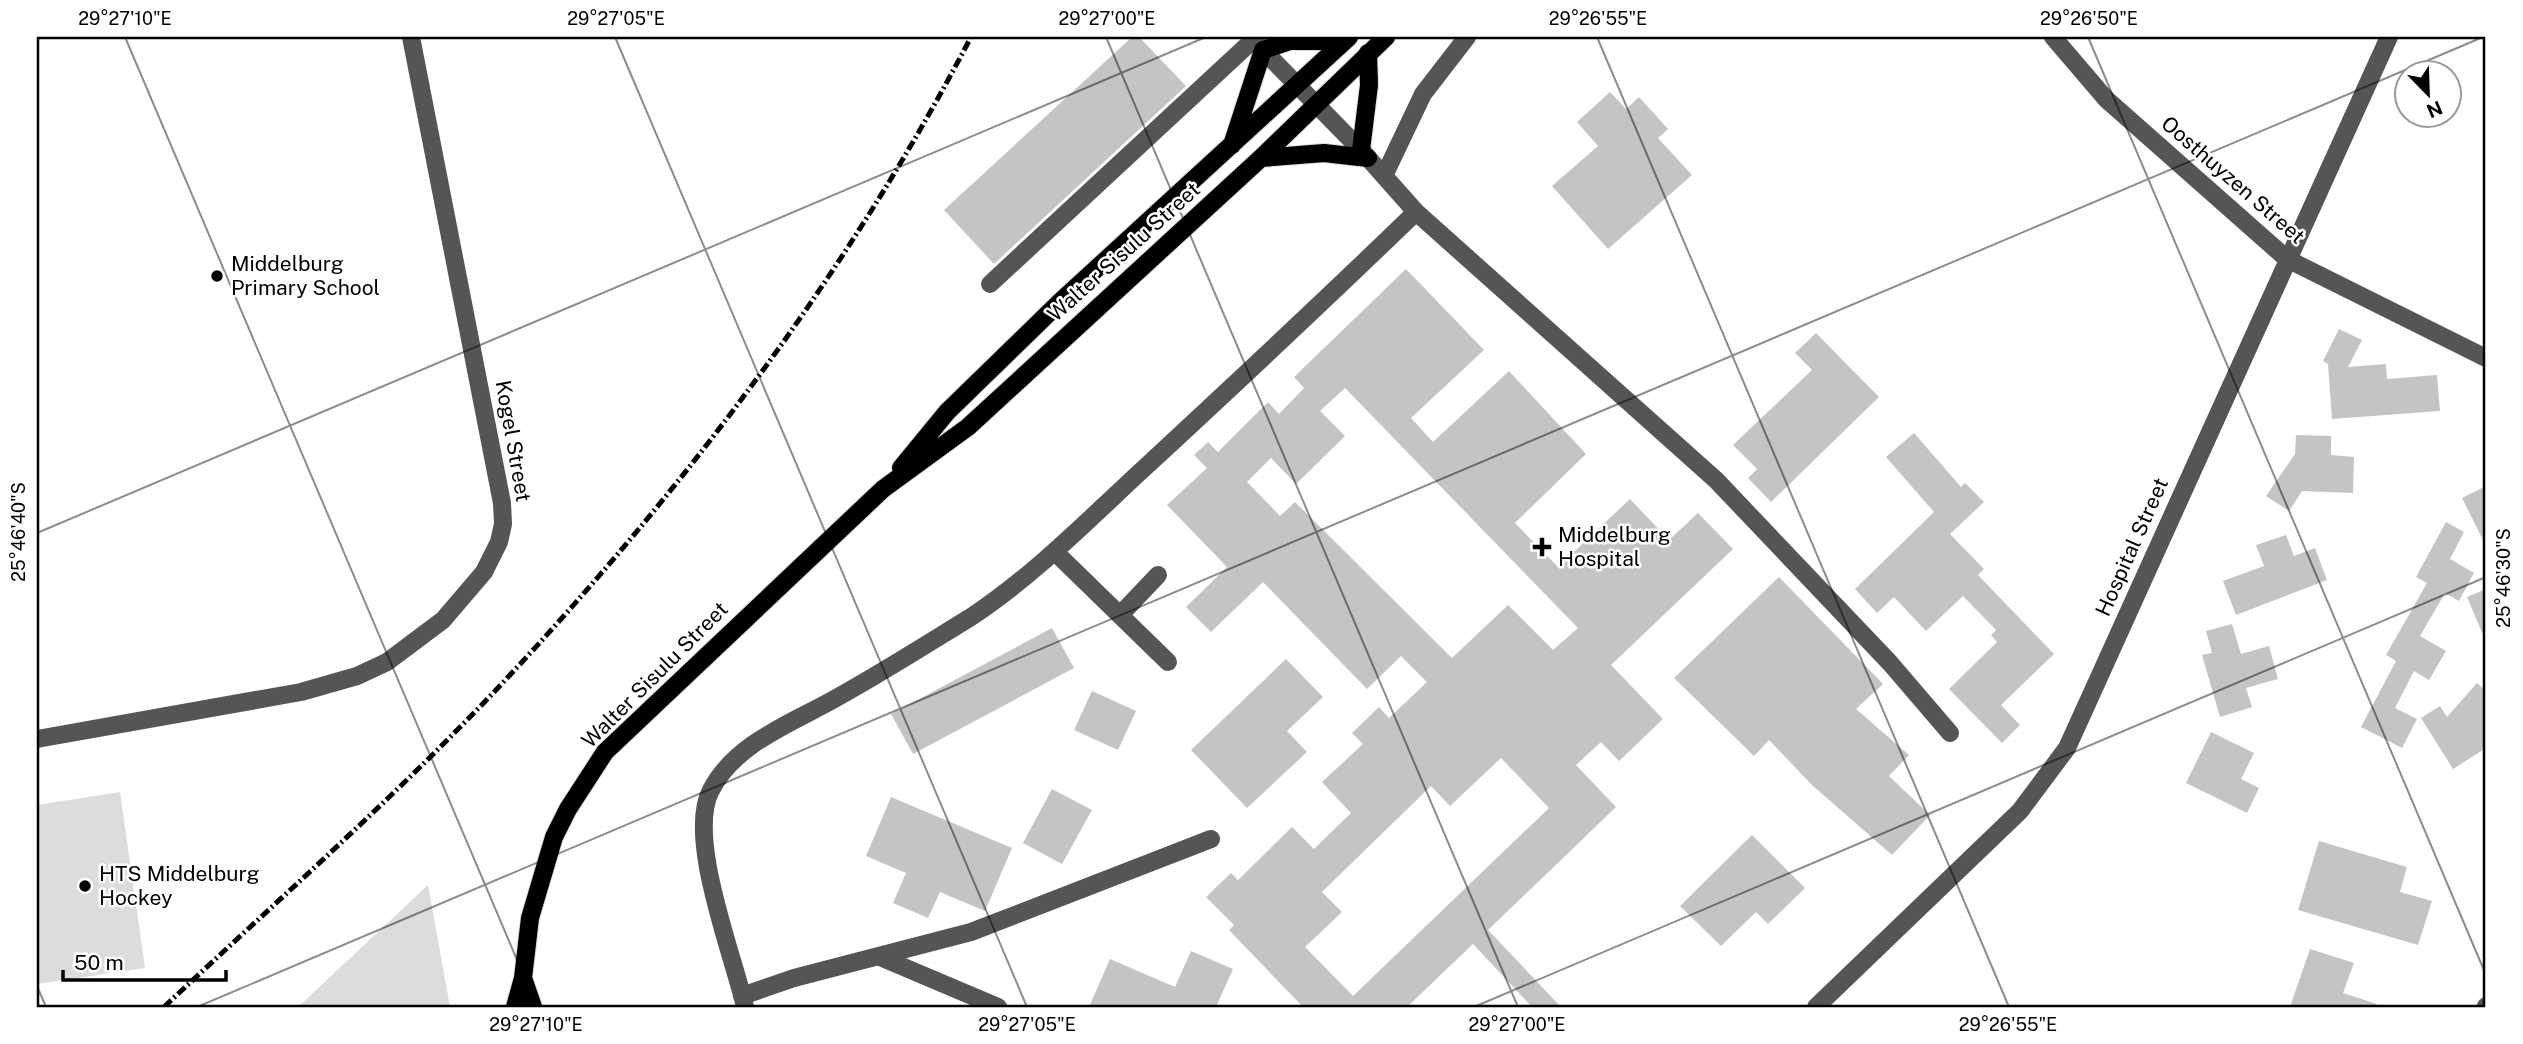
<svg xmlns="http://www.w3.org/2000/svg" width="2523" height="1044" viewBox="0 0 2523 1044" font-family="'Public Sans',sans-serif">
	<style>
		.green { fill: #dcdcdc }
		.building { fill: #c4c4c4; fill-rule: evenodd }
		.lines { fill: none; stroke-linecap: round; stroke-linejoin: round }
		.major-casing { stroke: #dbdbdb; stroke-width: 20 }
		.minor { stroke: #555; stroke-width: 18 }
		.major { stroke: #000; stroke-width: 18 }
		.rail { stroke: #000; stroke-width: 5; stroke-dasharray: 10 3.5 2 3.5; stroke-linecap: butt }
		.ticks { fill: none; stroke: #000; stroke-width: 2; stroke-opacity: 0.45 }
		.poi-dot { fill: #000; stroke: #fff; stroke-width: 2.5 }
		.labels { text-anchor: middle; stroke-width: 5; stroke-linejoin: round; paint-order: stroke }
		.street-label { font-size: 21px; fill: #000; stroke: #fff }
		.poi-label { font-size: 21px; fill: #000; stroke: #fff; text-anchor: start }
		.neatline { fill: none; stroke: #000; stroke-width: 2.5 }
		.ticks-label { font-size: 18px; text-anchor: middle; fill: #000 }
	</style>
	<rect width="100%" height="100%" fill="#fff"/>
	<!-- green -->
	<path class="green" d="M 120,792 L 145,968 L 37,984 L 37,805 Z
		M 428,885 L 450,1007 L 298,1007 Z"/>
	<!-- building -->
	<path class="building" d="M 1132,37 L 1139,37 L 1186,86 L 994,264 L 944,210 Z
		M 1610,92 L 1626,109 L 1639,97 L 1668,129 L 1658,138 L 1692,175 L 1608,249 L 1552,186 L 1598,146 L 1577,122 Z
		M 1406,269 L 1484,350 L 1411,418 L 1433,442 L 1509,371 L 1586,454 L 1515,523 L 1558,567 L 1630,499 L 1669,540 L 1698,513 L 1733,549 L 1611,665 L 1663,719 L 1619,761 L 1601,742 L 1576,765 L 1616,807 L 1488,930 L 1561,1007 L 1532,1007 L 1473,944 L 1407,1007 L 1303,1007 L 1229,930 L 1234,925 L 1206,897 L 1231,873 L 1238,880 L 1292,827 L 1314,849 L 1351,813 L 1322,782 L 1363,744 L 1352,733 L 1379,707 L 1389,718 L 1427,682 L 1401,656 L 1367,689 L 1263,582 L 1211,632 L 1186,607 L 1227,567 L 1167,505 L 1207,468 L 1194,455 L 1208,442 L 1218,452 L 1268,402 L 1279,414 L 1304,388 L 1294,377 ZM 1345,388 L 1578,628 L 1553,650 L 1508,605 L 1452,658 L 1295,502 L 1280,516 L 1247,482 L 1271,458 L 1296,484 L 1345,436 L 1320,411 ZM 1501,758 L 1549,808 L 1353,996 L 1305,947 L 1342,912 L 1322,892 L 1431,786 L 1450,806 Z
		M 2339,329 L 2362,340 L 2348,367 L 2386,364 L 2387,379 L 2437,375 L 2440,411 L 2332,419 L 2328,364 L 2323,361 Z
		M 1816,333 L 1879,397 L 1771,502 L 1748,478 L 1757,469 L 1733,445 L 1812,370 L 1795,353 Z
		M 1914,433 L 1961,487 L 1965,483 L 1984,502 L 1950,534 L 1984,569 L 1978,575 L 2054,654 L 2001,705 L 2020,725 L 2002,743 L 1949,689 L 1997,642 L 1991,635 L 1996,630 L 1963,596 L 1926,631 L 1894,597 L 1877,613 L 1855,589 L 1934,512 L 1886,457 Z
		M 2296,435 L 2331,436 L 2331,455 L 2354,457 L 2353,493 L 2302,491 L 2289,511 L 2266,496 L 2295,454 Z
		M 2486,486 L 2486,546 L 2462,498 Z
		M 2446,522 L 2464,532 L 2450,559 L 2474,573 L 2459,601 L 2445,593 L 2420,636 L 2446,651 L 2429,680 L 2414,671 L 2395,708 L 2417,719 L 2402,748 L 2361,727 L 2396,661 L 2386,655 L 2427,583 L 2416,577 Z
		M 2286,535 L 2294,556 L 2315,548 L 2327,580 L 2236,615 L 2223,581 L 2264,566 L 2256,545 Z
		M 1779,577 L 1883,684 L 1856,709 L 1909,755 L 1889,776 L 1930,815 L 1892,855 L 1812,785 L 1769,740 L 1754,756 L 1674,678 Z
		M 2486,589 L 2486,642 L 2467,597 Z
		M 2232,624 L 2241,654 L 2269,646 L 2278,679 L 2246,688 L 2252,707 L 2220,717 L 2202,655 L 2212,653 L 2206,631 Z
		M 1052,628 L 1074,668 L 913,754 L 891,714 Z
		M 1286,659 L 1323,697 L 1287,731 L 1307,752 L 1247,808 L 1191,750 Z
		M 2477,683 L 2486,691 L 2486,748 L 2453,769 L 2421,718 L 2440,706 L 2447,717 Z
		M 1092,691 L 1136,711 L 1118,750 L 1074,730 Z
		M 2211,732 L 2254,753 L 2241,779 L 2259,788 L 2247,813 L 2186,783 Z
		M 1052,789 L 1092,810 L 1062,864 L 1023,843 Z
		M 891,797 L 1012,848 L 985,911 L 940,892 L 928,918 L 893,903 L 906,873 L 866,856 Z
		M 1752,835 L 1805,888 L 1768,924 L 1756,912 L 1721,946 L 1680,906 Z
		M 2319,841 L 2407,867 L 2400,892 L 2432,901 L 2418,945 L 2298,910 Z
		M 2310,949 L 2354,963 L 2343,993 L 2377,1004 L 2376,1007 L 2290,1007 Z
		M 1191,951 L 1233,969 L 1216,1007 L 1089,1007 L 1110,959 L 1175,987 Z"/>
	<g class="lines">
		<!-- major casing -->
		<g class="major-casing">
			<path id="major" d="M 1232,145 L 1263,50 L 1290,41 L 1344,41
				M 1361,150 L 1369,85 L 1368,53
				M 1261,158 L 1324,153 L 1368,158
				M 901,468 L 947,412 L 1060,302 L 1349,37
				M 523,978 L 533,1007
				M 515,1007 L 523,978 L 530,918 L 554,837 L 568,809 L 605,752 L 883,489 L 968,427 L 1261,158 L 1386,37"/>
		</g>
		<!-- minor -->
		<path class="minor" d="M 1257,37 L 1253,40 L 1361,150 L 1416,212 L 1716,480 L 1890,663 L 1950,733
			M 2053,37 L 2106,99 L 2287,259 L 2486,358
			M 1384,176 L 1423,94 L 1467,37
			M 990,284 L 1253,40
			M 1055,552 L 1168,662
			M 1120,615 L 1158,575
			M 37,739 L 301,692 L 357,676 L 387,662 L 443,620 L 484,572 L 499,542 L 503,524 L 502,503 L 411,37
			M 880,957 L 998,1007
			M 742,996 L 794,978 L 971,932 L 1211,839
			M 745,1007 C 733,954 686,837 711,790 C 736,742 793,723 838,697 C 883,672 927,644 971,617 C 1033,576 1086,522 1140,472 C 1233,386 1325,300 1416,212
			M 1816,1007 L 2020,811 L 2067,748 L 2389,37
			M 2486,1007 L 2486,1006"/>
		<!-- major -->
		<use href="#major" class="major"/>
		<!-- rail -->
		<path class="rail" d="M 164,1007 C 280,898 401,792 509,676 C 689,483 849,271 971,37"/>
	</g>
	<!-- ticks -->
	<path class="ticks" d="M 125,37 L 537,1007M 615,37 L 1027,1007M 1106,37 L 1518,1007M 1597,37 L 2009,1007M 2088,37 L 2486,975M 37,533 L 1206,37M 37,986 L 46,1007M 197,1007 L 2483,37M 1474,1007 L 2486,577"/>
	<!-- markers -->
	<g class="poi-dot">
		<circle cx="217" cy="276" r="7"/>
		<path d="M1538.5 536.5h7v7h7v7h-7v7h-7v-7h-7v-7h7z"/>
		<circle cx="85" cy="886" r="7"/>
	</g>
	<g class="labels">
		<!-- street labels -->
		<g class="street-label">
			<text transform="translate(2233 180) rotate(41)" y="7">Oosthuyzen Street</text>
			<text transform="translate(1124 252) rotate(-42)" y="7">Walter Sisulu Street</text>
			<text transform="translate(513 441) rotate(80)" y="7">Kogel Street</text>
			<text transform="translate(2132 547) rotate(-66)" y="7">Hospital Street</text>
			<text transform="translate(655 675) rotate(-45)" y="7">Walter Sisulu Street</text>
		</g>
		<!-- poi labels -->
		<g class="poi-label">
			<text x="231" y="271">Middelburg<tspan x="231" dy="24">Primary School</tspan></text>
			<text x="1558" y="542">Middelburg<tspan x="1558" dy="24">Hospital</tspan></text>
			<text x="99" y="881">HTS Middelburg<tspan x="99" dy="24">Hockey</tspan></text>
		</g>
	</g>
	<!-- border -->
	<rect width="2523" height="1044" fill="none" stroke="#ffffff" stroke-width="77"/>
	<!-- north arrow -->
	<g transform="translate(2428 94) rotate(157)"><circle r="33" fill="#ffffff" stroke="#999999" stroke-width="2"/>
	<path d="M0-5L12 26L0 18L-12 26Z" fill="#000000"/>
	<text y="-10" font-size="19" font-weight="bold" text-anchor="middle" fill="#000000">N</text>
	</g>
	<!-- scale -->
	<path d="M63 970v10h163v-10" fill="none" stroke="#000000" stroke-width="3.5"/>
	<text x="74" y="970" font-size="21" fill="#000000" stroke="#ffffff" stroke-width="5" paint-order="stroke">50 m</text>
	<rect x="38" y="38" width="2446" height="968" class="neatline"/>
	<g class="ticks-label">
		<text x="125" y="25">29°27'10"E</text>
		<text x="616" y="25">29°27'05"E</text>
		<text x="1107" y="25">29°27'00"E</text>
		<text x="1598" y="25">29°26'55"E</text>
		<text x="2089" y="25">29°26'50"E</text>
		<text transform="translate(19 532) rotate(-90)" y="6">25°46'40"S</text>
		<text transform="translate(2504 578) rotate(-90)" y="6">25°46'30"S</text>
		<text x="536" y="1031">29°27'10"E</text>
		<text x="1027" y="1031">29°27'05"E</text>
		<text x="1517" y="1031">29°27'00"E</text>
		<text x="2008" y="1031">29°26'55"E</text>
	</g>
</svg>
